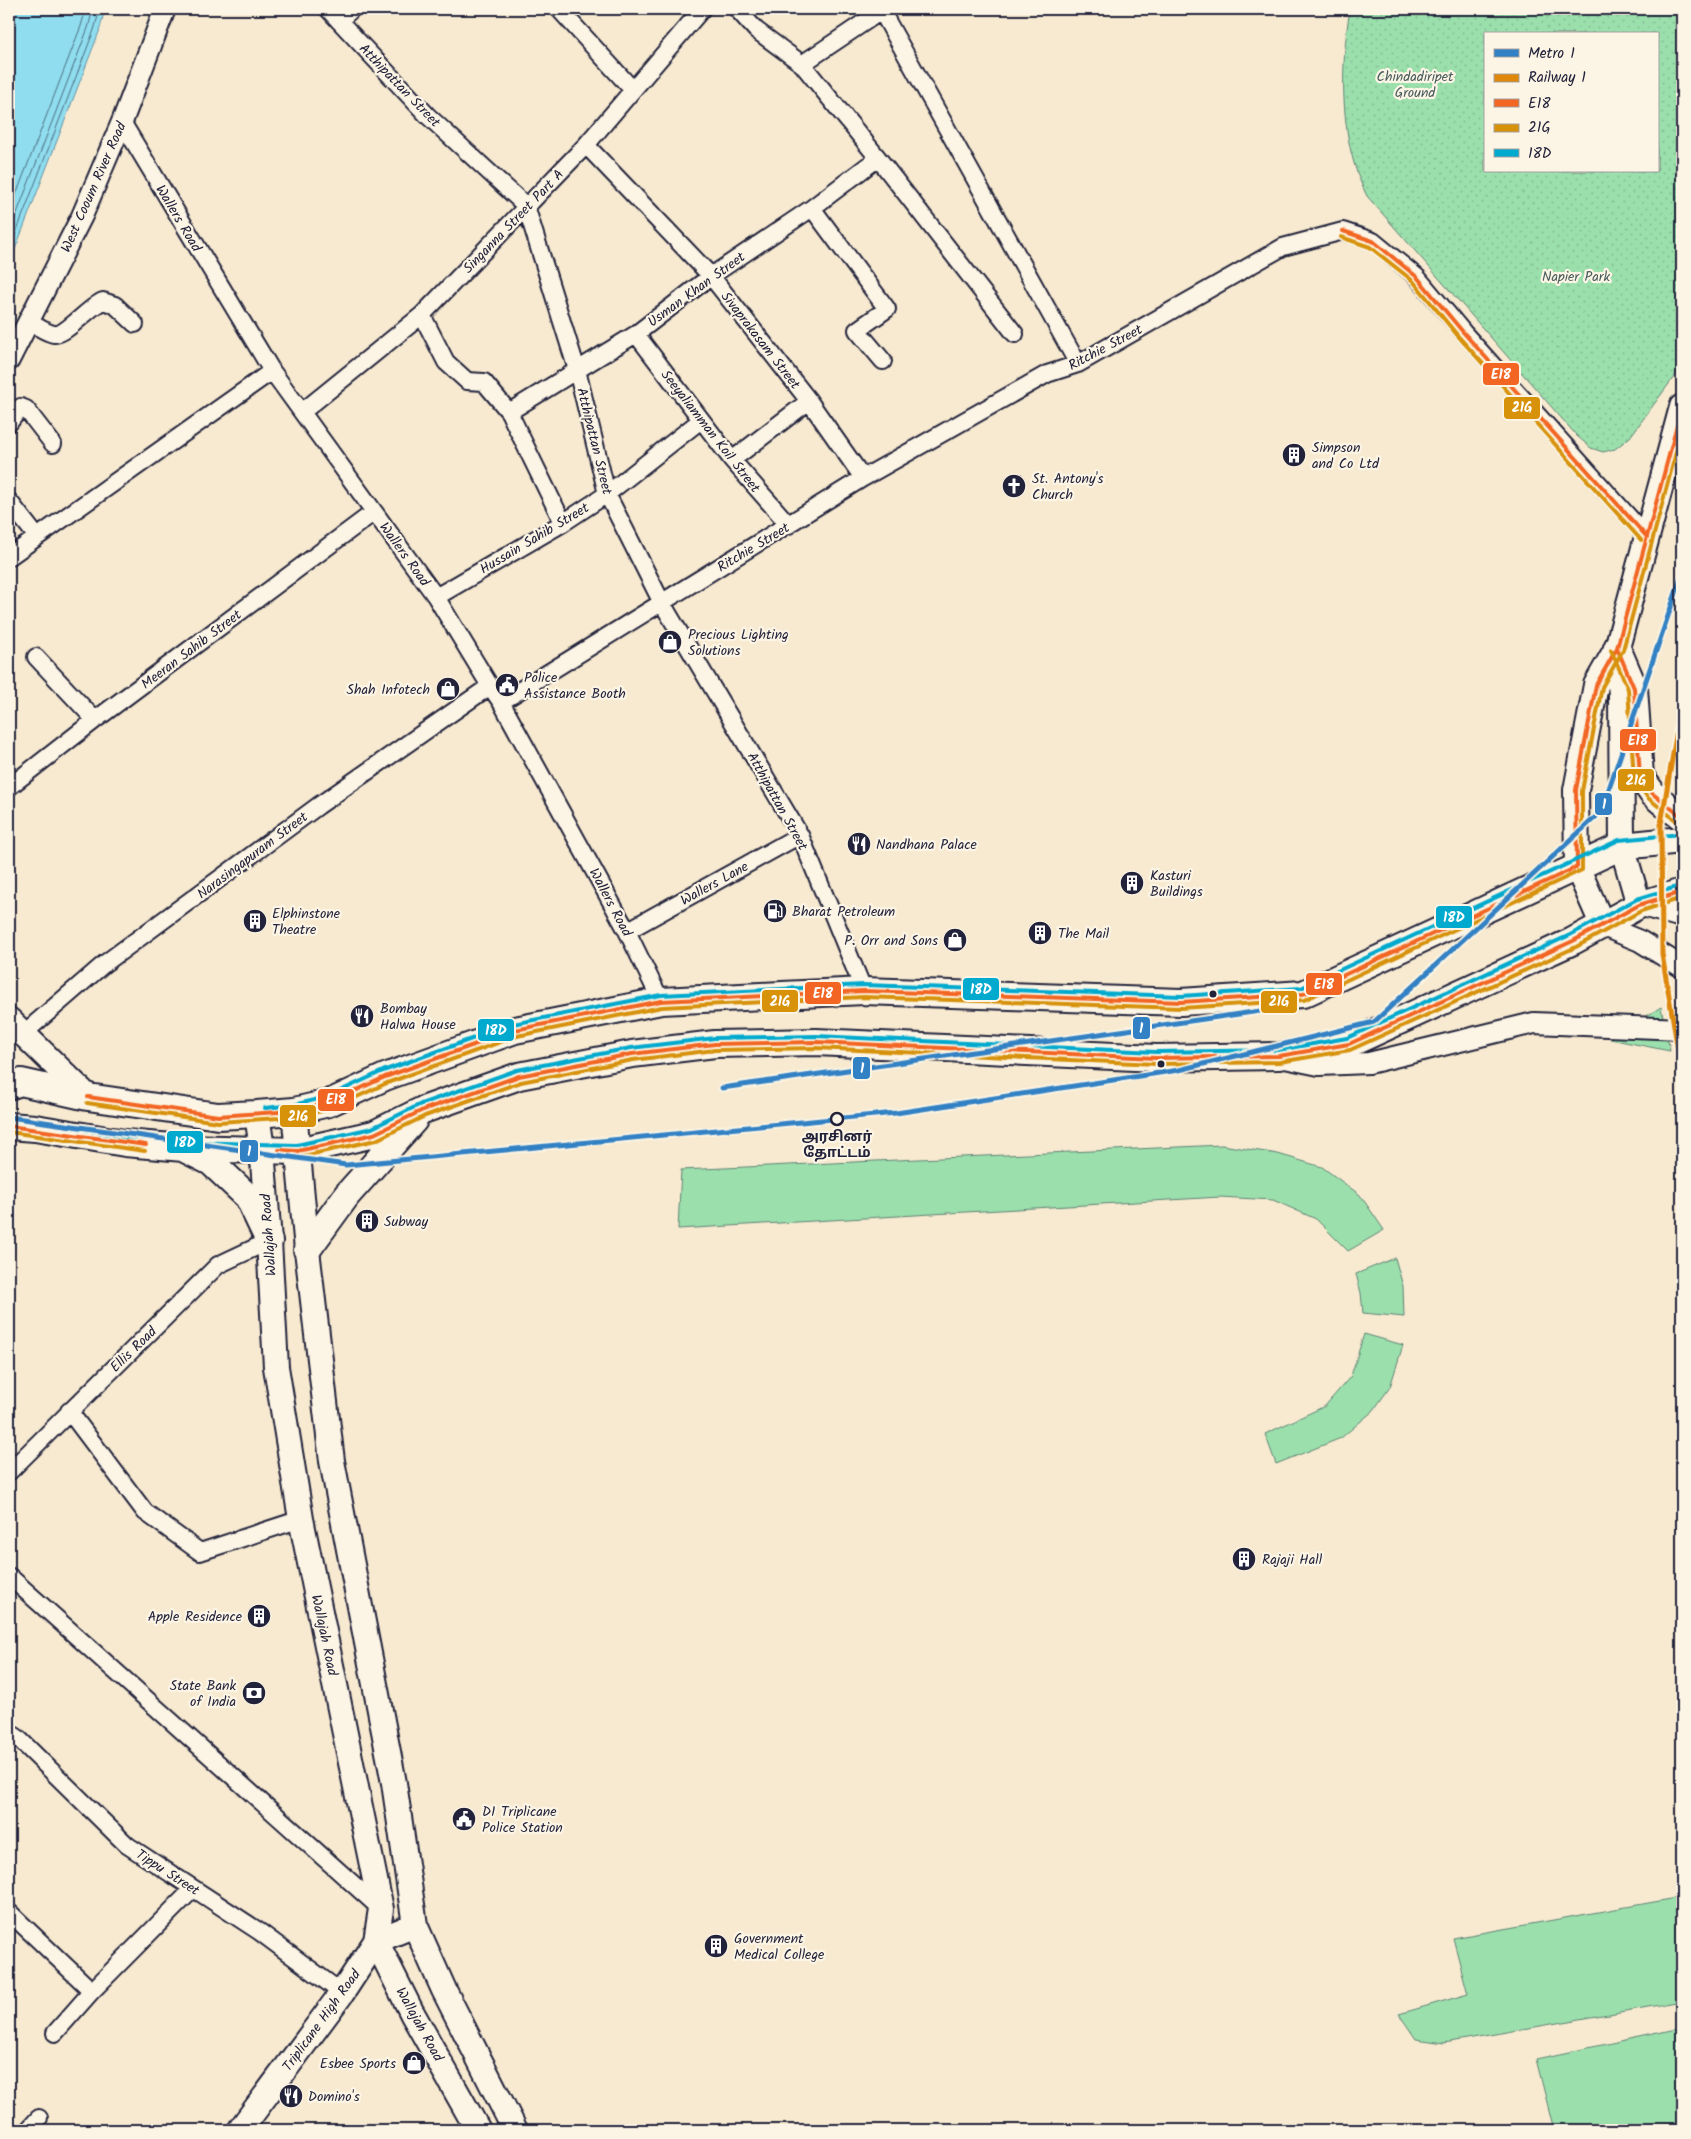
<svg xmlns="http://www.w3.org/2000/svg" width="1691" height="2139" viewBox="0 0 1691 2139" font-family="Kalam,'Noto Sans Tamil',sans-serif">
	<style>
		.green { fill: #9be0ac; stroke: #5e8174 }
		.park { fill: url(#park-dots); stroke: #5e8174; fill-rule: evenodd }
		.water { fill: #8fddee; stroke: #6392a6 }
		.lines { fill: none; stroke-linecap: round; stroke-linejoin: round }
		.shore { stroke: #4e6d83; stroke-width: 1 }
		.minor-casing { stroke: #22223b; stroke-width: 20 }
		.tertiary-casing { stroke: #22223b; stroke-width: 24 }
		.secondary-casing { stroke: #22223b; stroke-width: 28 }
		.primary-casing { stroke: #22223b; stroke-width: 30 }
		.minor { stroke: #fcf5e5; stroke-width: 16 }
		.tertiary { stroke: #fcf5e5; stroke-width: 20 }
		.secondary { stroke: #fcf5e5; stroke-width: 24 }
		.primary { stroke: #fcf5e5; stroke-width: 26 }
		.bus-1-casing { stroke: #fcf5e5; stroke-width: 8 }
		.bus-2-casing { stroke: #fcf5e5; stroke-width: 8 }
		.bus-3-casing { stroke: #fcf5e5; stroke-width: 8 }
		.bus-1 { stroke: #f26522; stroke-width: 4 }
		.bus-2 { stroke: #d79209; stroke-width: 4 }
		.bus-3 { stroke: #00a9ce; stroke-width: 4 }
		.rail-1-casing { stroke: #fcf5e5; stroke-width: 9 }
		.rail-1 { stroke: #de8709; stroke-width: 5 }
		.metro-1-casing { stroke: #fcf5e5; stroke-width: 9 }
		.metro-1 { stroke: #3281c4; stroke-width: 5 }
		.bus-dot { fill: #22223b; stroke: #fcf5e5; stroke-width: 2 }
		.stop-dot { fill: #fcf5e5; stroke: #22223b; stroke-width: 2.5 }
		.labels { text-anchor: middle; stroke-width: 4.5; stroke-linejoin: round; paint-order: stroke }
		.park-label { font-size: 14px; fill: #465b5d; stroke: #fcf5e5 }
		.street-label { font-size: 14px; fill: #22223b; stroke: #fcf5e5 }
		.poi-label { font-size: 14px; fill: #22223b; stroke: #fcf5e5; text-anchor: start }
		.stop-label { font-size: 14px; font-weight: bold; fill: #22223b; stroke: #fcf5e5 }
		.line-badge { stroke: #fcf5e5; stroke-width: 2 }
		.badge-label { font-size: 14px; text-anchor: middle; font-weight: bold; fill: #fff }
	</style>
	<defs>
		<pattern id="park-dots" width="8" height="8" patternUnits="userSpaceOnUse" patternTransform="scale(1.25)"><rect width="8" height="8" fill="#9be0ac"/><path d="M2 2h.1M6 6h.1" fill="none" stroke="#85c095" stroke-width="1.8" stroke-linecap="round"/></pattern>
	</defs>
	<rect width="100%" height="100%" fill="#f7ead0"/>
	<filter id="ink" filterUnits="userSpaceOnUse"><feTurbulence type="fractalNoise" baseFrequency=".02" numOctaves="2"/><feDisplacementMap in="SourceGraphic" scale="10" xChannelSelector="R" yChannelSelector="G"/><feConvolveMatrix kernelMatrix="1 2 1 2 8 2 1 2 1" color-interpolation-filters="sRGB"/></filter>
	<g filter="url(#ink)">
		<!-- green -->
		<path class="green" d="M 1661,1007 L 1670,1051 L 1610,1039 Z
			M 1222,1145 L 1278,1154 L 1322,1167 L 1360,1195 L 1384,1230 L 1348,1251 L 1316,1219 L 1273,1200 L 1220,1197 L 678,1229 L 681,1170 Z
			M 1395,1258 L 1403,1286 L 1404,1317 L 1363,1313 L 1361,1293 L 1356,1274 Z
			M 1364,1334 L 1403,1345 L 1390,1387 L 1373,1411 L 1341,1438 L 1276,1464 L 1265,1434 L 1325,1406 L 1351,1376 Z
			M 1682,1897 L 1682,2001 L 1444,2043 L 1416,2039 L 1399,2014 L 1468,1994 L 1453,1938 Z
			M 1682,2028 L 1682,2130 L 1554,2130 L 1536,2059 Z"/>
		<!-- park -->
		<path class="park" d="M 1350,9 L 1682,9 L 1682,366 L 1630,437 L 1615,449 L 1603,452 L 1591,448 L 1577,436 L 1367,196 C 1339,142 1340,67 1350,9 ZM 1485,34 L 1657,34 L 1657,171 L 1485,171 Z"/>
		<!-- water -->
		<path class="water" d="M 9,9 L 105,9 L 99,32 L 9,265 Z"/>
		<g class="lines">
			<!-- shore -->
			<path class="shore" d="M 9,213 L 81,26 L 86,9
				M 9,234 L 88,28 L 93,9
				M 9,251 L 94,30 L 100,9"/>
			<!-- minor casing -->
			<g class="minor-casing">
				<path id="minor" d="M 328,9 L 428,116 L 526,206 L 577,370 L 607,494 L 662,603 L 800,835 L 864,991
					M 559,9 L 632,89
					M 737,9 L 756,30 L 802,64 L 878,158 L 1015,334
					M 881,10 L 1078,364
					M 339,21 L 352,9
					M 802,64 L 884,9
					M 122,122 L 272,371 L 436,597 L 490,686 L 501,702 L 627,931 L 661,1001
					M 586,145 L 711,276 L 809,401 L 863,478
					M 812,208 L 887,309 L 857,330 L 883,361
					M 422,315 L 446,362 L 467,381 L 484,382 L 509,412 L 563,523
					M 29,322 C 36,325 46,333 54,334 C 65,336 90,306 103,301 L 115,305 L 135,324
					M 636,334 L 732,460 L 789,525
					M 302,412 L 422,315 L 586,145 L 702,9
					M 509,412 L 636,334 L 711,276 L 812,208 L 878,158
					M 9,423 L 21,407 L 26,409 L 53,444
					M 732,460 L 809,401
					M 9,501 L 37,537
					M 9,557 L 272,371
					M 436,597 L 563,523 L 607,494 L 701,420
					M 36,657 L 95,720
					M 501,702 L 863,478 L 1047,374 L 1078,364 L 1283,247 L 1343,231 L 1373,241 L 1417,277 L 1463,332 L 1646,536
					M 9,787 L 95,720 L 374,512
					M 627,931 L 800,835
					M 23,1034 L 104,964 L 318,806 L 490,686
					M 69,1411 L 145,1512 L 200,1552 L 301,1519
					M 9,1472 L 218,1265 L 269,1241
					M 9,1576 L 381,1909
					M 9,1732 L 18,1738 L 127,1845 L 260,1932 L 342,1993
					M 9,1912 L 92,1991
					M 55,2033 L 92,1991 L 193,1889
					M 28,2130 L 39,2118"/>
			</g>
			<!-- tertiary casing -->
			<g class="tertiary-casing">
				<path id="tertiary" d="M 9,360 L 82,216 L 122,122 L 165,9
					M 1639,905 L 1682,917
					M 1603,926 L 1640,941 L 1682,967
					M 1285,1058 L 1319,1065 L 1369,1063 L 1534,1023 L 1682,1029"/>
			</g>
			<!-- secondary casing -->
			<g class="secondary-casing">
				<path id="secondary" d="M 1639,905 L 1622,846 L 1621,695 L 1617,648 L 1682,407
					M 1603,926 L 1577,867 L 1576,790 L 1596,685 L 1617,648
					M 9,1020 L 88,1097
					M 294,1111 L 307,1250 L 332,1461 L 394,1783 L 415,1925 L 444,1990 L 515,2130
					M 257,1114 L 262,1149 L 269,1241 L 276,1367 L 301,1519 L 381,1909 L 376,1941 L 412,2013 L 478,2130
					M 240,2130 L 342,1993 L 376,1941 L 415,1925"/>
			</g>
			<!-- primary casing -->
			<g class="primary-casing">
				<path id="primary" d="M 1617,648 L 1634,688 L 1640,776 L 1653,794 L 1668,807 L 1682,817
					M 9,1086 L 21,1082 L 88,1097 L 218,1116 L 257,1114 L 294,1111 L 329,1103 L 385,1077 L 515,1030 L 661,1001 L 864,991 L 1181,1002 L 1303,994 L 1622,846 L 1682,840
					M 9,1126 L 35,1128 L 125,1143 L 184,1148 L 298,1151 L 374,1134 L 423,1110 L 519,1076 L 632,1054 L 715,1044 L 816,1042 L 1156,1058 L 1279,1056 L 1349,1044 L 1573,941 L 1639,905 L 1682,892
					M 185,1149 L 211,1162 L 248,1197 L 269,1241
					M 307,1250 L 347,1195 L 414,1120"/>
			</g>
			<!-- minor -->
			<use href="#minor" class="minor"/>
			<!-- tertiary -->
			<use href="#tertiary" class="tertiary"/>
			<!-- secondary -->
			<use href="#secondary" class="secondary"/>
			<!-- primary -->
			<use href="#primary" class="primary"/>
			<!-- bus-1 casing -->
			<g class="bus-1-casing">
				<path id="bus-1" d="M 1343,231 L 1373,241 L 1417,277 L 1463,332 L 1646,536
					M 1617,648 L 1634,688 L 1640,776 L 1653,794 L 1682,817
					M 88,1097 L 218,1116 L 294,1111 L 329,1103 L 385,1077 L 515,1030 L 661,1001 L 864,991 L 1181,1002 L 1303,994 L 1577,867 L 1576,790 L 1596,685 L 1617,648 L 1682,407
					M 9,1126 L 146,1145
					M 279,1150 L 298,1151 L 374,1134 L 423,1110 L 519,1076 L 632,1054 L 715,1044 L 816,1042 L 1156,1058 L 1279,1056 L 1349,1044 L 1573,941 L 1639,905 L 1682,892"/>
			</g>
			<!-- bus-2 casing -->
			<g class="bus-2-casing">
				<path id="bus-2" d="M 1341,237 L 1370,247 L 1413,281 L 1458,336 L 1641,540
					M 1611,650 L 1628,689 L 1634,778 L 1648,798 L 1678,822
					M 87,1103 L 218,1122 L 295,1117 L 331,1109 L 387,1083 L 517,1036 L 662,1007 L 864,997 L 1181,1008 L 1304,1000 L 1582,870 L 1582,791 L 1602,687 L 1623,650 L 1682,430
					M 9,1132 L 145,1151
					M 279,1156 L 299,1157 L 376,1140 L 425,1116 L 521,1082 L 633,1060 L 715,1050 L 816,1048 L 1156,1064 L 1280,1062 L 1350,1050 L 1576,947 L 1641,911 L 1682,898"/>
			</g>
			<!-- bus-3 casing -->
			<g class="bus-3-casing">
				<path id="bus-3" d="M 265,1108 L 293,1105 L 327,1097 L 383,1071 L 513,1024 L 661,995 L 864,985 L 1181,996 L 1301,988 L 1619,840 L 1681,834
					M 9,1120 L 36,1122 L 126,1137 L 184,1142 L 297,1145 L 372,1128 L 421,1104 L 517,1070 L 631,1048 L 715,1038 L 816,1036 L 1156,1052 L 1278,1050 L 1347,1038 L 1570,935 L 1637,899 L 1680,886"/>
			</g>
			<!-- bus-1 -->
			<use href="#bus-1" class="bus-1"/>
			<!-- bus-2 -->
			<use href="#bus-2" class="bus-2"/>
			<!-- bus-3 -->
			<use href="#bus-3" class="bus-3"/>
			<!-- rail-1 casing -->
			<g class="rail-1-casing">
				<path id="rail-1" d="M 1682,701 L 1661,824 L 1662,954 L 1682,1074"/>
			</g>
			<!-- rail-1 -->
			<use href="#rail-1" class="rail-1"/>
			<!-- metro-1 casing -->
			<g class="metro-1-casing">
				<path id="metro-1" d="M 722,1088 L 1281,1008
					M 9,1117 L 346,1165 L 896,1113 L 1179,1070 L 1374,1022 L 1601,812 L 1682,575"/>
			</g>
			<!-- metro-1 -->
			<use href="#metro-1" class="metro-1"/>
		</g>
	</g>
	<!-- icons -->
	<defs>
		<g id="building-disc" transform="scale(1.25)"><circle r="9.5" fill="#22223b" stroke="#fcf5e5"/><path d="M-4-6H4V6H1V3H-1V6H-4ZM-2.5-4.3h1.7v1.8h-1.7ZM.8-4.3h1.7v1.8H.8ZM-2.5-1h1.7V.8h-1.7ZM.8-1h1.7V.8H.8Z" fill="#fff"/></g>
		<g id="church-disc" transform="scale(1.25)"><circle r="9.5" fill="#22223b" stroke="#fcf5e5"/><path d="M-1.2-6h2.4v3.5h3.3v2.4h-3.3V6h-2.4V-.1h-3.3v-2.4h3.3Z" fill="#fff"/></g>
		<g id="shop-disc" transform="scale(1.25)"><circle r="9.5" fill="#22223b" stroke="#fcf5e5"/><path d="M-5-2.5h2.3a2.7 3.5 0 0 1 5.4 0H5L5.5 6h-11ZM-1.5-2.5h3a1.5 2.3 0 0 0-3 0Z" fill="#fff"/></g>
		<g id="civic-disc" transform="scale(1.25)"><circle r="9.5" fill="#22223b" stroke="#fcf5e5"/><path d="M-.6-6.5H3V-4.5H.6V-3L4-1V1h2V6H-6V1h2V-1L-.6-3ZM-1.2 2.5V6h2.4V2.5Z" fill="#fff"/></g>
		<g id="restaurant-disc" transform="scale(1.25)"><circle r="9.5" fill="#22223b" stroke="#fcf5e5"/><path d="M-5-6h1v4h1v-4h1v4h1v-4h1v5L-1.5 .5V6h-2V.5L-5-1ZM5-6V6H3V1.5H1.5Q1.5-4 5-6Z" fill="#fff"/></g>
		<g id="fuel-disc" transform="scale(1.25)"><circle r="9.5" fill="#22223b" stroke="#fcf5e5"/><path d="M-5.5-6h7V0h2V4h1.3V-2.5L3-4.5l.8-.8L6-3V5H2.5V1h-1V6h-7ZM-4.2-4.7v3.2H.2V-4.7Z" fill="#fff"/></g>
		<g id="bank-disc" transform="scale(1.25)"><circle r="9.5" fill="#22223b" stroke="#fcf5e5"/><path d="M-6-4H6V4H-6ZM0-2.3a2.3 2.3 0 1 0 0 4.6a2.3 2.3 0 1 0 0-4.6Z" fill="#fff"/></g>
	</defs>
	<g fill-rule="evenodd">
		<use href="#building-disc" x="1294" y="455"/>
		<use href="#church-disc" x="1014" y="486"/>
		<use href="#shop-disc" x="670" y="642"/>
		<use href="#civic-disc" x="507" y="685"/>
		<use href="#shop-disc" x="448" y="689"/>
		<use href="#restaurant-disc" x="859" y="844"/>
		<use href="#building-disc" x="1132" y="883"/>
		<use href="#fuel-disc" x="775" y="911"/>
		<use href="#building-disc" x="255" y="921"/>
		<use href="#building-disc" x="1040" y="933"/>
		<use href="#shop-disc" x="955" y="940"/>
		<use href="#restaurant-disc" x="362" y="1016"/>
		<use href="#building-disc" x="367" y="1221"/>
		<use href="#building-disc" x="1244" y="1559"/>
		<use href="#building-disc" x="259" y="1616"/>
		<use href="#bank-disc" x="254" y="1693"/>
		<use href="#civic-disc" x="464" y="1819"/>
		<use href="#building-disc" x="716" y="1946"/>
		<use href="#shop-disc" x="414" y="2063"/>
		<use href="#restaurant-disc" x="291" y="2096"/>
	</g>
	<!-- markers -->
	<g class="bus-dot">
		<circle cx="1213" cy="994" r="4.5"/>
		<circle cx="1161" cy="1064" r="4.5"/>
	</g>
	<circle class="stop-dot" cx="837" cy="1119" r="6"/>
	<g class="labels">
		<!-- park labels -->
		<g class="park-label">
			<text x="1415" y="81">Chindadiripet<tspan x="1415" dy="16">Ground</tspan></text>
			<text x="1576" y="281">Napier Park</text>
		</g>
		<!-- street labels -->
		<g class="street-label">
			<text transform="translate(400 85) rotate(46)" y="5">Atthipattan Street</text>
			<text transform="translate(93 187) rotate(-66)" y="5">West Cooum River Road</text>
			<text transform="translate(179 218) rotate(59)" y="5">Wallers Road</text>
			<text transform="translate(513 221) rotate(-46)" y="5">Singanna Street Part A</text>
			<text transform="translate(696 289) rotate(-36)" y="5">Usman Khan Street</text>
			<text transform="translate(761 340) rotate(52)" y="5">Sivaprakasam Street</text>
			<text transform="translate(1105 347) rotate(-28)" y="5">Ritchie Street</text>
			<text transform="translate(711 431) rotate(52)" y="5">Seeyaliamman Koil Street</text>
			<text transform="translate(595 441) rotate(76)" y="5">Atthipattan Street</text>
			<text transform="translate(534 538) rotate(-31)" y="5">Hussain Sahib Street</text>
			<text transform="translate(753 547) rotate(-31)" y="5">Ritchie Street</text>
			<text transform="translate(405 554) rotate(54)" y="5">Wallers Road</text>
			<text transform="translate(191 649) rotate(-37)" y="5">Meeran Sahib Street</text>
			<text transform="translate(778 801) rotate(61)" y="5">Atthipattan Street</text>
			<text transform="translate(252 855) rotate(-37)" y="5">Narasingapuram Street</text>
			<text transform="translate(714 883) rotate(-29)" y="5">Wallers Lane</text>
			<text transform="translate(611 902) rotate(62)" y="5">Wallers Road</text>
			<text transform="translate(268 1235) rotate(-94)" y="5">Wallajah Road</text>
			<text transform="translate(133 1349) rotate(-44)" y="5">Ellis Road</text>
			<text transform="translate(325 1635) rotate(78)" y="5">Wallajah Road</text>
			<text transform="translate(168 1872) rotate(33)" y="5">Tippu Street</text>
			<text transform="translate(321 2020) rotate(-54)" y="5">Triplicane High Road</text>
			<text transform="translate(420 2024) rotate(61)" y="5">Wallajah Road</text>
		</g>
		<!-- poi labels -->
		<g class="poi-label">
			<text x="1312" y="452">Simpson<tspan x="1312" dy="16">and Co Ltd</tspan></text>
			<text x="1032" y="483">St. Antony's<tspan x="1032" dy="16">Church</tspan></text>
			<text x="688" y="639">Precious Lighting<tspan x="688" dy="16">Solutions</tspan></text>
			<text x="524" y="682">Police<tspan x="524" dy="16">Assistance Booth</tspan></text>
			<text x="430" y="694" text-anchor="end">Shah Infotech</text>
			<text x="876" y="849">Nandhana Palace</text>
			<text x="1150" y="880">Kasturi<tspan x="1150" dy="16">Buildings</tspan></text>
			<text x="792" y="916">Bharat Petroleum</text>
			<text x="272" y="918">Elphinstone<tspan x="272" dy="16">Theatre</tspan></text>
			<text x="1058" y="938">The Mail</text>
			<text x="938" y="945" text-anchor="end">P. Orr and Sons</text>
			<text x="380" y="1013">Bombay<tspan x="380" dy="16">Halwa House</tspan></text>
			<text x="384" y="1226">Subway</text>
			<text x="1262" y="1564">Rajaji Hall</text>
			<text x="242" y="1621" text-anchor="end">Apple Residence</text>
			<text x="236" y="1690" text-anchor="end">State Bank<tspan x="236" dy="16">of India</tspan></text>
			<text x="482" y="1816">D1 Triplicane<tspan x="482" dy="16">Police Station</tspan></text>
			<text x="734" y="1943">Government<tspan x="734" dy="16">Medical College</tspan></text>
			<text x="396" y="2068" text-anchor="end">Esbee Sports</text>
			<text x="308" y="2101">Domino's</text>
		</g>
		<!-- stop labels -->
		<g class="stop-label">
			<text x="837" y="1141">அரசினர்<tspan x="837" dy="16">தோட்டம்</tspan></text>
		</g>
	</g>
	<g class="line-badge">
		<rect x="1482" y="362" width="38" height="24" rx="5" fill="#f26522"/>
		<rect x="1503" y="396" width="38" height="24" rx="5" fill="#d79209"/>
		<rect x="1619" y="728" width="38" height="24" rx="5" fill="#f26522"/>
		<rect x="1617" y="768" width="38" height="24" rx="5" fill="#d79209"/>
		<rect x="1594" y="792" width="19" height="24" rx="5" fill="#3281c4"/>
		<rect x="1435" y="905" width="38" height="24" rx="5" fill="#00a9ce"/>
		<rect x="1305" y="972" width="38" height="24" rx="5" fill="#f26522"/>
		<rect x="962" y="977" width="38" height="24" rx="5" fill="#00a9ce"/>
		<rect x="804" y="981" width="38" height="24" rx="5" fill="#f26522"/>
		<rect x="761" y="989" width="38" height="24" rx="5" fill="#d79209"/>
		<rect x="1260" y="990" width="38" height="24" rx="5" fill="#d79209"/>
		<rect x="1132" y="1016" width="19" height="24" rx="5" fill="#3281c4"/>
		<rect x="477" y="1018" width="38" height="24" rx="5" fill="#00a9ce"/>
		<rect x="852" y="1056" width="19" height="24" rx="5" fill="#3281c4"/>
		<rect x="317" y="1088" width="38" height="24" rx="5" fill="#f26522"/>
		<rect x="279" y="1104" width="38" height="24" rx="5" fill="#d79209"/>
		<rect x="166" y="1130" width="38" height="24" rx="5" fill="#00a9ce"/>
		<rect x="239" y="1139" width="20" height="24" rx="5" fill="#3281c4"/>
	</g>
	<g class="badge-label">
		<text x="1501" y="379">E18</text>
		<text x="1522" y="412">21G</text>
		<text x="1638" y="745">E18</text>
		<text x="1636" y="785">21G</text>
		<text x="1604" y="809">1</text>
		<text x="1454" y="922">18D</text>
		<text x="1324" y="989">E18</text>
		<text x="981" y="994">18D</text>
		<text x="823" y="998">E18</text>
		<text x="780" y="1006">21G</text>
		<text x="1279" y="1006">21G</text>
		<text x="1141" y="1033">1</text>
		<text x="496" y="1035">18D</text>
		<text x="862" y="1073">1</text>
		<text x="336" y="1104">E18</text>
		<text x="298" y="1121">21G</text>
		<text x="185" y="1147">18D</text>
		<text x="249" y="1156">1</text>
	</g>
	<!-- margin -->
	<rect width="1691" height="2139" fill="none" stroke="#fcf5e5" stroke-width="30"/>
	<rect x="15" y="15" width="1661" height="2109" fill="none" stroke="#22223b" stroke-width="2" filter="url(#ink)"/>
	<!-- legend -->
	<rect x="1484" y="32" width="175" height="140" fill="#fcf5e5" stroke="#a5a1a1"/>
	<rect x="1494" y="49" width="25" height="8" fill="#3281c4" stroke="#a5a1a1"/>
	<text x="1528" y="58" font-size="15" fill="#22223b">Metro 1</text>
	<rect x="1494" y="74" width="25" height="8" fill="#de8709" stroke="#a5a1a1"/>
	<text x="1528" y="82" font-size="15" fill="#22223b">Railway 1</text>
	<rect x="1494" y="99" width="25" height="8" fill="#f26522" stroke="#a5a1a1"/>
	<text x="1528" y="108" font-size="15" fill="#22223b">E18</text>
	<rect x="1494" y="124" width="25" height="8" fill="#d79209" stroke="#a5a1a1"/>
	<text x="1528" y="132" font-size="15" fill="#22223b">21G</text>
	<rect x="1494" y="149" width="25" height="8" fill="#00a9ce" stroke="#a5a1a1"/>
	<text x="1528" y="158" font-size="15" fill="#22223b">18D</text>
</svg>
